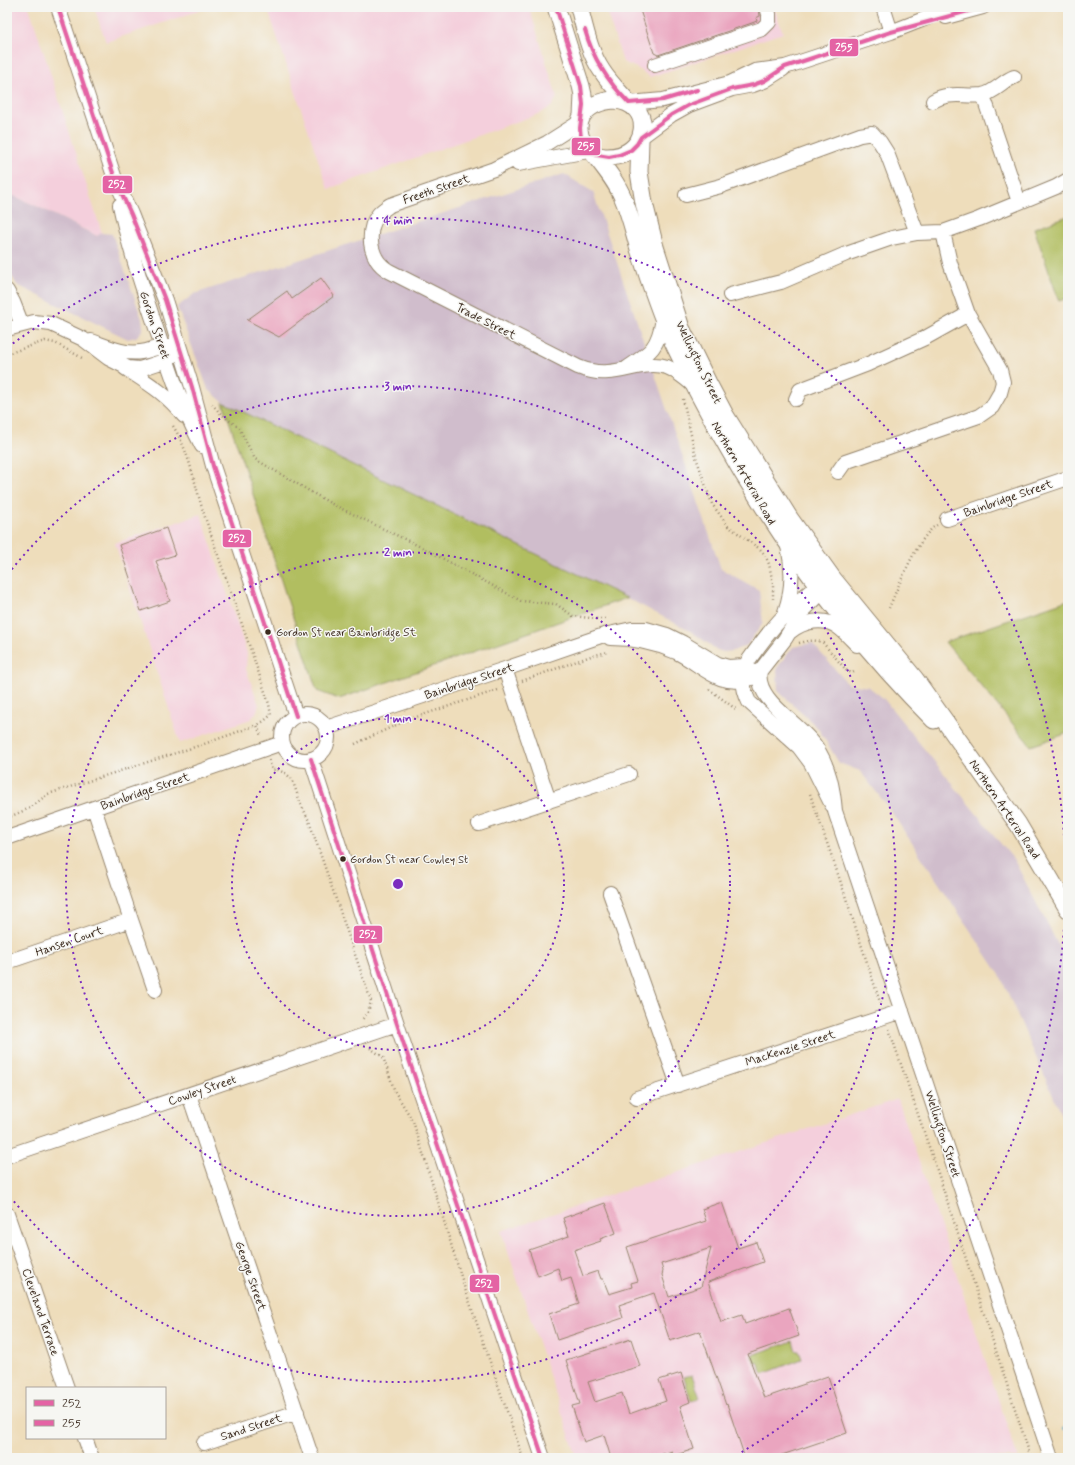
<svg xmlns="http://www.w3.org/2000/svg" width="1075" height="1465" viewBox="0 0 1075 1465" font-family="Mynerve,sans-serif">
	<style>
		.built { fill: #f4cfdc }
		.industrial { fill: #d0bdcc }
		.green { fill: #b1be61; stroke: #767440 }
		.lines { fill: none; stroke-linecap: round; stroke-linejoin: round }
		.stream { stroke: #48a6c7; stroke-width: 4 }
		.building { fill: #eaa5bf; fill-rule: evenodd }
		.minor-casing { stroke: #94846c; stroke-width: 16 }
		.major-casing { stroke: #94846c; stroke-width: 19 }
		.path { stroke: #94846c; stroke-width: 2.5; stroke-dasharray: 1 3; stroke-linecap: butt }
		.minor { stroke: #fff; stroke-width: 14 }
		.major { stroke: #fff; stroke-width: 17 }
		.bus-1-casing { stroke: #f6f6f2; stroke-width: 7 }
		.bus-2-casing { stroke: #f6f6f2; stroke-width: 7 }
		.bus-1 { stroke: #e463a4; stroke-width: 4 }
		.bus-2 { stroke: #e463a4; stroke-width: 4 }
		.ring { fill: none; stroke: #7b2cbf; stroke-width: 2; stroke-dasharray: 2 4 }
		.bus-dot { fill: #3b2a1e; stroke: #f6f6f2; stroke-width: 1.5 }
		.labels { text-anchor: middle; stroke-width: 3; stroke-linejoin: round; paint-order: stroke }
		.bus-label { font-size: 11px; fill: #3b2a1e; stroke: #f6f6f2; text-anchor: start }
		.street-label { font-size: 12px; fill: #3b2a1e; stroke: #f6f6f2 }
		.centre { fill: #7b2cbf; stroke: #f6f6f2; stroke-width: 2 }
		.ring-label { font-size: 12px; text-anchor: middle; font-weight: bold; fill: #7b2cbf; stroke: #f6f6f2; stroke-width: 3; stroke-linejoin: round; paint-order: stroke }
		.line-badge { stroke: #f6f6f2; stroke-width: 1.5 }
		.badge-label { font-size: 11px; text-anchor: middle; font-weight: bold; fill: #fff }
	</style>
	<rect width="100%" height="100%" fill="#f6f6f2"/>
	<filter id="ink" filterUnits="userSpaceOnUse"><feTurbulence type="fractalNoise" baseFrequency=".025" numOctaves="2"/><feDisplacementMap in="SourceGraphic" scale="8" xChannelSelector="R" yChannelSelector="G"/><feConvolveMatrix kernelMatrix="1 2 1 2 8 2 1 2 1" color-interpolation-filters="sRGB"/></filter>
	<filter id="wash" filterUnits="userSpaceOnUse"><feTurbulence type="fractalNoise" baseFrequency=".012" numOctaves="4" result="noise"/><feDisplacementMap in="SourceGraphic" scale="16" xChannelSelector="R" yChannelSelector="G"/><feGaussianBlur stdDeviation="0.9" result="paint"/><feColorMatrix in="noise" values="0 0 0 0 0 0 0 0 0 0 0 0 0 0 0 0 0 1.4 0 .05"/><feComposite in="paint" operator="in"/></filter>
	<g filter="url(#wash)">
		<rect width="100%" height="100%" fill="#edb"/>
		<!-- built -->
		<path class="built" d="M 7,7 L 29,7 L 102,233 L 97,236 L 34,205 L 7,193 Z
			M 94,7 L 210,7 L 106,42 Z
			M 267,7 L 529,7 L 557,97 L 552,106 L 541,113 L 328,189 Z
			M 605,7 L 774,7 L 783,33 L 650,77 L 637,68 L 623,62 Z
			M 201,514 L 247,653 L 246,669 L 259,705 L 256,713 L 251,719 L 180,743 L 115,543 Z
			M 898,1099 L 1018,1458 L 577,1458 L 501,1231 Z"/>
		<!-- industrial -->
		<path class="industrial" d="M 564,174 L 593,192 L 721,569 L 759,590 L 763,623 L 747,645 L 733,651 L 724,652 L 717,650 L 692,632 L 627,598 L 223,402 L 208,389 L 177,307 L 194,294 Z
			M 7,193 L 34,205 L 97,236 L 102,233 L 112,234 L 142,319 L 143,327 L 141,332 L 136,337 L 128,339 L 17,285 L 7,268 Z
			M 812,643 L 848,684 L 869,687 L 883,698 L 1014,860 L 1068,964 L 1068,1130 L 1000,975 L 888,807 L 860,771 L 839,763 L 818,728 L 778,691 L 777,668 L 793,647 Z"/>
		<!-- green -->
		<path class="green" d="M 1068,216 L 1068,298 L 1059,301 L 1034,228 Z
			M 223,402 L 627,598 L 339,699 L 317,691 Z
			M 1068,600 L 1068,733 L 1031,746 L 945,642 Z
			M 793,1341 L 796,1351 L 799,1351 L 802,1359 L 763,1374 L 758,1362 L 755,1364 L 752,1355 Z
			M 692,1375 L 700,1398 L 691,1401 L 684,1377 Z"/>
		<g class="lines">
			<!-- stream -->
			<path class="stream" d="M 1065,1429 L 1068,1428"/>
		</g>
		<g id="blocks">
			<!-- building -->
			<path class="building" d="M 639,7 L 759,7 L 760,16 L 756,18 L 757,21 L 749,24 L 658,55 L 654,53 Z
				M 321,278 L 334,296 L 279,337 L 247,320 L 287,291 L 292,299 Z
				M 166,528 L 175,555 L 156,561 L 170,601 L 141,611 L 119,545 Z
				M 722,1202 L 738,1248 L 756,1242 L 763,1262 L 708,1282 L 721,1322 L 742,1315 L 745,1324 L 789,1308 L 799,1336 L 748,1354 L 764,1398 L 828,1376 L 847,1433 L 773,1458 L 745,1458 L 727,1404 L 726,1405 L 700,1331 L 670,1341 L 654,1293 L 619,1305 L 623,1318 L 557,1340 L 549,1314 L 579,1304 L 571,1278 L 562,1281 L 558,1268 L 538,1276 L 529,1250 L 569,1236 L 563,1218 L 605,1203 L 616,1233 L 600,1239 L 601,1241 L 574,1250 L 583,1276 L 598,1271 L 601,1279 L 603,1279 L 609,1294 L 632,1287 L 631,1283 L 638,1281 L 627,1247 L 706,1221 L 702,1209 ZM 711,1248 L 701,1287 L 669,1297 L 662,1275 L 663,1271 L 661,1264 Z
				M 631,1339 L 640,1366 L 588,1382 L 595,1402 L 622,1393 L 629,1414 L 666,1401 L 659,1380 L 681,1373 L 690,1402 L 680,1406 L 694,1449 L 673,1456 L 672,1451 L 648,1458 L 611,1458 L 604,1435 L 584,1442 L 572,1406 L 580,1404 L 566,1360 Z"/>
		</g>
	</g>
	<g filter="url(#ink)">
		<use href="#blocks" fill-opacity="0" stroke="#94846c" stroke-width="1"/>
		<g class="lines">
			<!-- minor casing -->
			<g class="minor-casing">
				<path id="minor" d="M 58,7 L 115,179 L 131,214 L 165,300 L 192,387 L 213,466 L 296,716
					M 883,7 L 891,32
					M 946,17 L 983,7
					M 655,65 L 762,29 L 769,22 L 769,14 L 767,7
					M 983,95 L 1019,202
					M 933,101 C 949,91 964,97 982,95 C 994,93 1003,81 1014,77
					M 629,103 L 663,100 L 730,83 L 755,71 L 785,67 L 891,32 L 955,7
					M 580,122 L 547,143 L 494,169 L 390,205 C 386,208 381,211 378,215 C 368,228 369,247 377,260 C 380,265 384,268 389,271 L 578,367 C 588,371 598,373 608,372 C 627,371 648,361 667,367 C 677,371 685,378 693,385
					M 641,137 L 671,115 L 689,105 L 732,89 L 753,85 L 764,81 L 783,69
					M 518,164 L 588,151
					M 686,195 L 721,186 L 860,135 L 872,133 L 880,142 L 887,153 L 917,233
					M 120,205 C 129,248 143,289 157,331 C 170,370 183,410 202,446
					M 7,291 L 13,302 L 22,325
					M 730,295 L 781,282 L 846,254 L 892,238 L 917,233 L 943,232 L 979,219 L 1056,187 L 1068,180
					M 7,329 L 34,322 L 51,324 L 83,339 L 108,358 L 128,368 L 140,369 L 167,360 L 174,354
					M 91,341 C 106,346 124,355 141,352 C 154,350 157,345 171,347
					M 125,368 C 148,383 167,394 184,416
					M 627,368 C 651,352 658,348 663,319
					M 796,399 L 800,390 L 868,364 L 925,338 L 968,314
					M 838,472 L 845,462 L 979,416 L 992,407 L 1000,393 L 1003,382 L 1000,370 L 968,314 L 950,263 L 943,232
					M 947,519 L 1068,478
					M 817,586 C 788,608 769,631 748,661 C 741,675 742,688 749,702 L 799,747 L 811,763 L 832,805
					M 822,592 L 801,613 L 785,639 L 760,671 C 754,701 801,723 816,747 C 829,767 833,788 835,811 L 1051,1458
					M 785,612 C 793,590 793,568 788,546
					M 790,632 C 803,621 824,617 838,627 C 845,632 851,639 857,645
					M 610,638 C 633,638 655,643 676,652 C 702,664 718,689 751,678
					M 505,669 L 549,801
					M282 737a23 23 0 1 1 46 0a23 23 0 1 1-46 0Z
					M 326,728 L 505,669 L 604,635 L 632,629 L 646,629 L 667,635 L 683,643 L 718,664 L 728,667 L 745,666 L 759,676
					M 311,759 L 397,1024 L 543,1458
					M 479,824 L 629,774
					M 7,838 L 282,743
					M 610,893 L 678,1085
					M 131,920 L 155,990
					M 7,962 L 131,920 L 94,808
					M 189,1095 L 312,1458
					M 637,1098 L 902,1011
					M 7,1156 L 397,1024
					M 7,1214 L 67,1388
					M 85,1438 L 92,1458
					M 204,1443 L 297,1412"/>
			</g>
			<!-- major casing -->
			<g class="major-casing">
				<path id="major" d="M 556,7 L 581,86 L 583,95 L 582,116
					M 579,7 C 585,29 589,52 602,71 C 609,82 619,92 628,102
					M 614,100 C 656,102 650,159 605,157 C 586,156 573,133 582,116 C 589,105 602,101 614,100 Z
					M 640,140 L 639,172 L 644,203 L 655,247 L 681,328 L 708,383 L 725,415 L 790,519 L 833,579 L 915,679 L 1018,824 L 1068,909
					M 593,153 C 604,167 616,181 623,198 C 630,214 634,232 639,249 C 650,282 660,315 675,346 C 741,485 825,611 934,720"/>
			</g>
			<!-- path -->
			<path class="path" d="M 7,354 L 45,341 L 55,343 L 84,359
				M 683,399 L 696,457 L 712,504 L 728,526 L 760,549 L 765,555 L 769,564 L 773,584 L 773,599
				M 212,404 L 220,413 L 239,428 L 255,459 L 330,503 L 429,551 L 521,601 L 556,604 L 573,616 L 599,619 L 607,619
				M 173,426 C 191,454 195,489 206,520 C 227,582 249,643 269,704 L 271,715 L 264,721 L 257,725 L 261,736
				M 889,608 C 898,587 918,536 937,525
				M 799,643 C 808,641 815,639 823,643 L 847,671 L 852,673 L 856,671
				M 522,681 L 591,656 L 608,652
				M 709,689 L 737,710
				M 355,744 L 407,720 L 498,690
				M 269,760 L 272,770 L 278,770 L 285,773 L 292,779 L 300,802 L 309,821 L 371,1001 L 368,1012 L 361,1021
				M 810,794 L 840,880 L 881,1005
				M 7,818 L 30,808 L 48,794 L 204,744 L 257,725
				M 889,1029 L 939,1176 L 1031,1458
				M 370,1048 L 383,1057 L 395,1092 L 413,1121 L 464,1286 L 523,1458"/>
			<!-- minor -->
			<use href="#minor" class="minor"/>
			<!-- major -->
			<use href="#major" class="major"/>
			<!-- bus-1 casing -->
			<g class="bus-1-casing">
				<path id="bus-1" d="M 58,7 L 115,179 L 131,214 L 165,300 L 192,387 L 213,466 L 296,716
					M 311,759 L 397,1024 L 543,1458"/>
			</g>
			<!-- bus-2 casing -->
			<g class="bus-2-casing">
				<path id="bus-2" d="M 556,7 L 581,86 L 583,105 L 580,128 L 581,139 L 584,144 L 592,152 L 597,155 L 609,157 L 619,155 L 631,150 L 637,144 L 641,137 L 671,115 L 689,105 L 732,89 L 753,85 L 764,81 L 785,67 L 891,32 L 983,7
					M 585,30 C 593,59 608,82 629,103 L 663,100 L 697,90"/>
			</g>
			<!-- bus-1 -->
			<use href="#bus-1" class="bus-1"/>
			<!-- bus-2 -->
			<use href="#bus-2" class="bus-2"/>
		</g>
	</g>
	<!-- distance rings -->
	<g class="ring">
		<circle cx="398" cy="884" r="166"/>
		<circle cx="398" cy="884" r="332"/>
		<path d="M8 574A498 498 0 1 1 8 1194"/>
		<path d="M8 347A664 664 0 1 1 735 1456"/>
	</g>
	<!-- markers -->
	<g class="bus-dot">
		<circle cx="268" cy="632" r="3.5"/>
		<circle cx="343" cy="859" r="3.5"/>
	</g>
	<g class="labels">
		<!-- bus labels -->
		<g class="bus-label">
			<text x="276" y="636">Gordon St near Bainbridge St</text>
			<text x="350" y="863">Gordon St near Cowley St</text>
		</g>
		<!-- street labels -->
		<g class="street-label">
			<text transform="translate(436 189) rotate(-19)" y="4">Freeth Street</text>
			<text transform="translate(486 321) rotate(27)" y="4">Trade Street</text>
			<text transform="translate(155 325) rotate(71)" y="4">Gordon Street</text>
			<text transform="translate(699 362) rotate(64)" y="4">Wellington Street</text>
			<text transform="translate(744 473) rotate(60)" y="4">Northern Arterial Road</text>
			<text transform="translate(1008 498) rotate(-19)" y="4">Bainbridge Street</text>
			<text transform="translate(469 681) rotate(-18)" y="4">Bainbridge Street</text>
			<text transform="translate(145 791) rotate(-19)" y="4">Bainbridge Street</text>
			<text transform="translate(1005 809) rotate(56)" y="4">Northern Arterial Road</text>
			<text transform="translate(69 941) rotate(-19)" y="4">Hansen Court</text>
			<text transform="translate(790 1048) rotate(-18)" y="4">MacKenzie Street</text>
			<text transform="translate(202 1090) rotate(-19)" y="4">Cowley Street</text>
			<text transform="translate(943 1134) rotate(72)" y="4">Wellington Street</text>
			<text transform="translate(251 1276) rotate(71)" y="4">George Street</text>
			<text transform="translate(41 1312) rotate(71)" y="4">Cleveland Terrace</text>
			<text transform="translate(251 1427) rotate(-18)" y="4">Sand Street</text>
		</g>
	</g>
	<circle cx="398" cy="884" r="6" class="centre"/>
	<g class="ring-label">
		<text x="398" y="224">4 min</text>
		<text x="398" y="390">3 min</text>
		<text x="398" y="556">2 min</text>
		<text x="398" y="722">1 min</text>
	</g>
	<g class="line-badge">
		<rect x="829" y="38" width="30" height="19" rx="4" fill="#e463a4"/>
		<rect x="571" y="137" width="30" height="19" rx="4" fill="#e463a4"/>
		<rect x="102" y="175" width="31" height="19" rx="4" fill="#e463a4"/>
		<rect x="222" y="529" width="30" height="19" rx="4" fill="#e463a4"/>
		<rect x="353" y="925" width="30" height="19" rx="4" fill="#e463a4"/>
		<rect x="469" y="1274" width="31" height="19" rx="4" fill="#e463a4"/>
	</g>
	<g class="badge-label">
		<text x="844" y="51">255</text>
		<text x="586" y="150">255</text>
		<text x="117" y="188">252</text>
		<text x="237" y="542">252</text>
		<text x="368" y="938">252</text>
		<text x="484" y="1287">252</text>
	</g>
	<!-- margin -->
	<rect width="1075" height="1465" fill="none" stroke="#f6f6f2" stroke-width="24"/>
	<!-- legend -->
	<rect x="26" y="1387" width="140" height="52" fill="#f6f6f2" stroke="#aba49d"/>
	<rect x="34" y="1400" width="20" height="6" fill="#e463a4" stroke="#aba49d"/>
	<text x="62" y="1407" font-size="12" fill="#3b2a1e">252</text>
	<rect x="34" y="1420" width="20" height="6" fill="#e463a4" stroke="#aba49d"/>
	<text x="62" y="1427" font-size="12" fill="#3b2a1e">255</text>
</svg>
